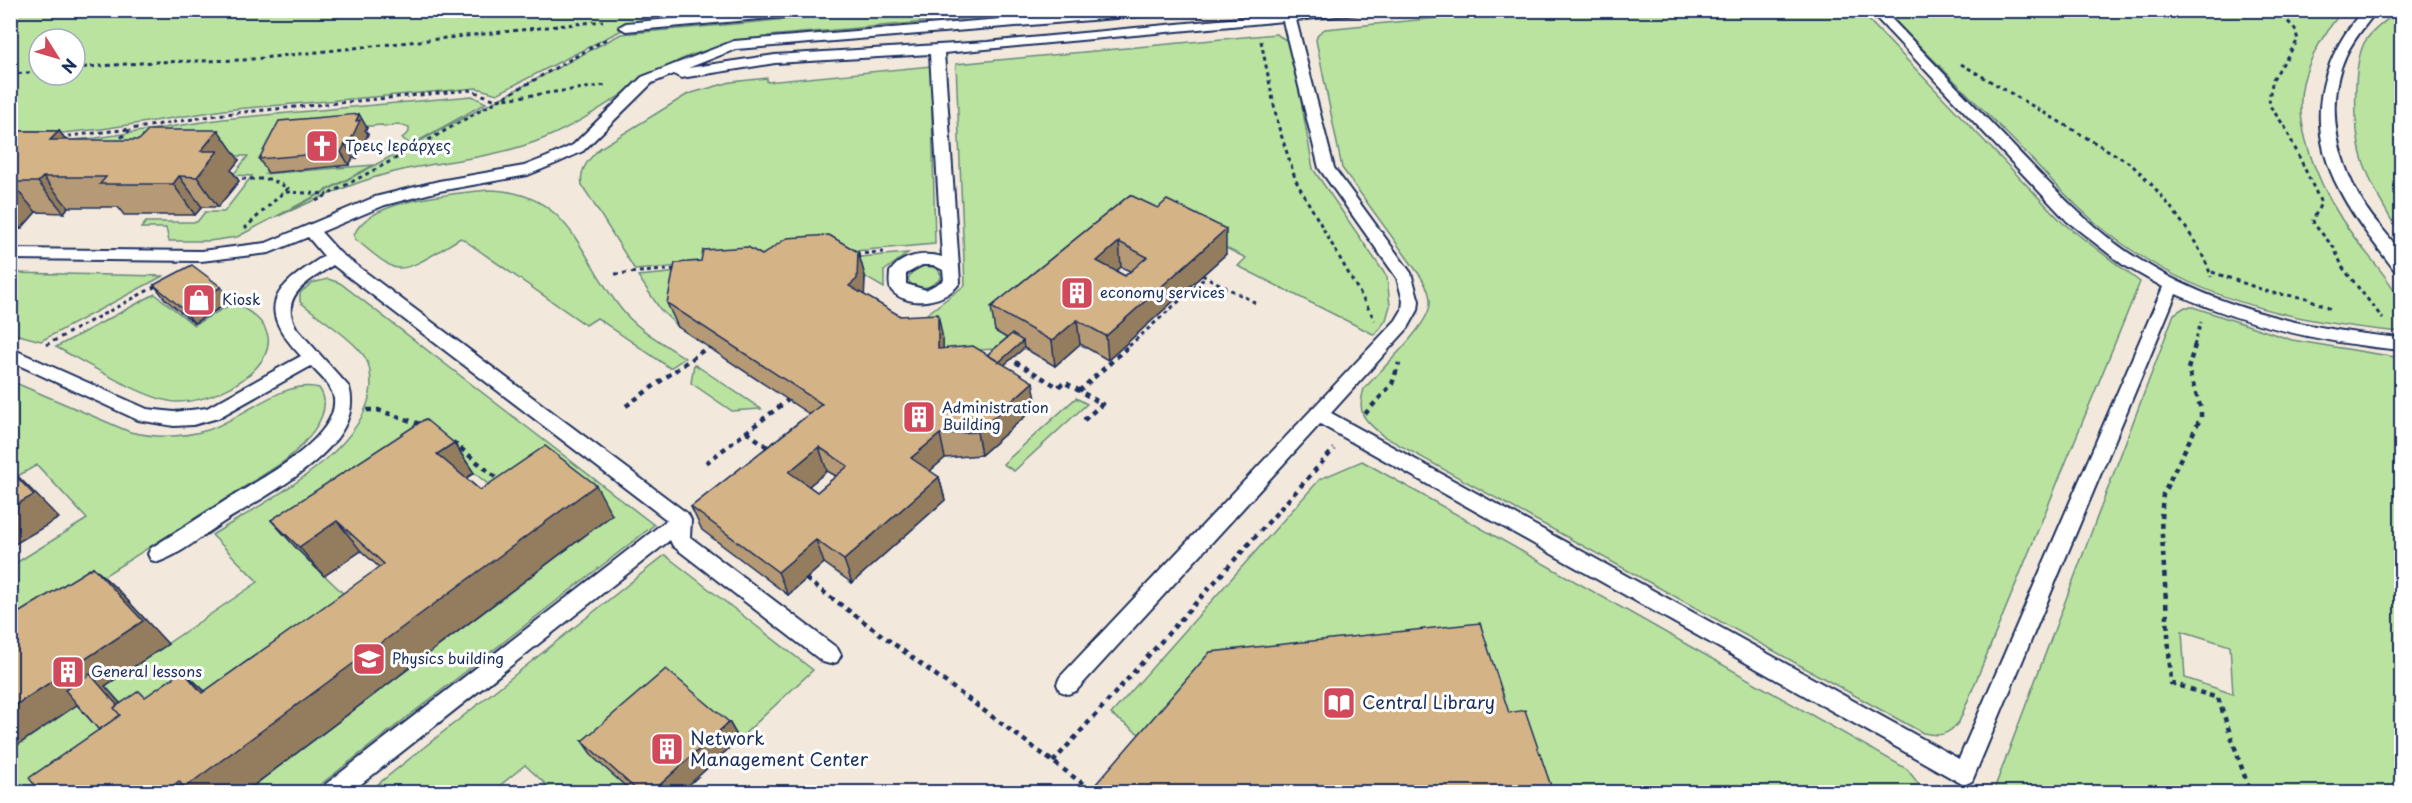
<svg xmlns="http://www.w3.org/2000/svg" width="2412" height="803" viewBox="0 0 2412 803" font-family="'Playpen Sans',sans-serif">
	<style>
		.built { fill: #f2e8db; fill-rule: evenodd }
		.green { fill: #b9e39f; stroke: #6a897e; stroke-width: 1.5; fill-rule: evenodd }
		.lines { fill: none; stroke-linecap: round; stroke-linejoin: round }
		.lane-casing { stroke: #1b2f5e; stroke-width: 4 }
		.path-far1 { stroke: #1b2f5e; stroke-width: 3; stroke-dasharray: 4 4; stroke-linecap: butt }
		.path { stroke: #1b2f5e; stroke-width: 4.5; stroke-dasharray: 5 5; stroke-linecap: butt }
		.lane { fill: #fff; fill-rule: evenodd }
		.wall { fill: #b69a74; stroke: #1b2f5e; stroke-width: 1.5; fill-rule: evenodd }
		.shaded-wall { fill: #947d5e; stroke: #1b2f5e; stroke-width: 1.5 }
		.building { fill: #d4b387; stroke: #1b2f5e; stroke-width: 1.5; fill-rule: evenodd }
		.labels { text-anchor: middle; stroke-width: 6; stroke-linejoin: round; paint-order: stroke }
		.poi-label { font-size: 15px; fill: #1b2f5e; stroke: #fff; text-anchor: start }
		.near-poi-label { font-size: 18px; fill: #1b2f5e; stroke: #fff; text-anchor: start }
	</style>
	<rect width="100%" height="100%" fill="#fff"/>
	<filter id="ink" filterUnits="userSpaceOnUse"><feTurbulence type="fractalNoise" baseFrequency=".0167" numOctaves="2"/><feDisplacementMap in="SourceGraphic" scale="12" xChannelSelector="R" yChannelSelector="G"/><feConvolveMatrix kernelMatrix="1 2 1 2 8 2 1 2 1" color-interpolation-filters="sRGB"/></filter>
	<g filter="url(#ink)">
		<!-- built -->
		<path class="built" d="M 11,11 L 2401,11 L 2401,792 L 11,792 ZM 39,39 L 75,39 L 75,75 L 39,75 Z"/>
		<!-- green -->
		<path class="green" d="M 1519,10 L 1860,11 L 2063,223 L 2140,282 L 1959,722 C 1948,735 1940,737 1923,733 L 1383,436 C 1365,420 1356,415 1364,389 C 1380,370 1429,326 1430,304 C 1431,294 1426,286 1421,277 L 1342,168 L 1316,40 L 1318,34 L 1325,29 Z
			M 11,11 L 659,11 L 497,94 L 477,88 L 224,110 L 102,129 L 11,138 ZM 39,39 L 75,39 L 75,75 L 39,75 Z
			M 880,11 L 1049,11 L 768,36 L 767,41 C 733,44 700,48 670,65 C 628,88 590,119 545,138 C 499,157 450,160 403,170 C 360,179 319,198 279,216 L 621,34 Z
			M 1885,11 L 2342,11 C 2325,32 2310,55 2303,83 C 2292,132 2325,198 2354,237 C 2368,256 2390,279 2400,300 C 2404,308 2402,323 2401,332 C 2305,323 2211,304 2130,249 C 2089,222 2056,185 2023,150 C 1977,104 1931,57 1885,11 Z
			M 2396,11 L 2402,11 L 2401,234 C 2385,212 2372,186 2363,161 C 2354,134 2352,69 2364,43 C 2370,31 2387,21 2396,11 Z
			M 1276,34 L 1291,43 L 1313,169 L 1387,277 L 1390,306 L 1386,320 L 1375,335 L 1238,266 L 1246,258 L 1128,199 L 995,331 L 1008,339 L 996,349 L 943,352 L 942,339 L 923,317 L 965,285 L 956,64 Z
			M 931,66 L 935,244 L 635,270 L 582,185 C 579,169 589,159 600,148 L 688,94 L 731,82 L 767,78 L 767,82 Z
			M 472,96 L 486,103 L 411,145 L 402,138 L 409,132 L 409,128 L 398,124 L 385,127 L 382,125 L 286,133 L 265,174 L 374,165 L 237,237 L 209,241 L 169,241 L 166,228 L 141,228 L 146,222 L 197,222 L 205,212 L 224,212 L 252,176 L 233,175 L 248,156 L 165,156 L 11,145 L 96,138 L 223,119 Z
			M 488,190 C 572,191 579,258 622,310 C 638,330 663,343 685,358 L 670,368 L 597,318 L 586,325 L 461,238 C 445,246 410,274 393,267 C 380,261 367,248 355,239 L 354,235 C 368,199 454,194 488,190 Z
			M 908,253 L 884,271 L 884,288 L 835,259 Z
			M 925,266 L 937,268 L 942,276 C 934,288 926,289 912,286 L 908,279 L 913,270 Z
			M 713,269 L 684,288 L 678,327 L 660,309 L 638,276 Z
			M 11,273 L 163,276 L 41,341 L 11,333 Z
			M 328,279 L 340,283 L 654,525 L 311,792 L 245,792 L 517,508 L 445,449 L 297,549 L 371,620 L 66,792 L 11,792 L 11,750 L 258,582 L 212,535 C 262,503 367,452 371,386 C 371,378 370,366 366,359 C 356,341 317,316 300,302 L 300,293 L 312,283 Z
			M 155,294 L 194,325 L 233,303 C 317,340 232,403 176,402 C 147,401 85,362 56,347 Z
			M 2185,307 L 2193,307 L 2292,340 L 2401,358 L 2401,792 L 1993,792 L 2174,314 ZM 2182,631 L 2230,646 L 2233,694 L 2185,678 Z
			M 694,364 L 761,409 L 732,411 L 691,383 Z
			M 11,381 L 130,432 C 156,438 181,438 208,430 C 240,420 284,378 319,388 C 338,413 300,449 282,463 L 11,635 L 11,566 L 87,519 L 37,465 L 11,480 Z
			M 1076,398 L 1087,404 L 1014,471 L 1003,464 Z
			M 1362,461 L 1907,769 L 1925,792 L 1537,792 L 1152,743 L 1111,714 L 1320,479 Z
			M 665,555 L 813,670 L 739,739 L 595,758 L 625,785 L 616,792 L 554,792 L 525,765 L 492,792 L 368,792 Z"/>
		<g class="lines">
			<!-- lane casing -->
			<g class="lane-casing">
				<path id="lane" d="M 766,10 L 822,10 L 816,14 L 626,31 L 619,27 L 626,23 Z
					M 1109,10 L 1170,10 L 1164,14 L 736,49 L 688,68 L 775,55 L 987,42 L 1281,14 L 1281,10 L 1294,12 L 1363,10 L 1357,14 L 1296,20 L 1334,168 L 1411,273 L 1419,301 L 1418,310 L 1408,328 L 1331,413 L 1959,759 L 2163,287 L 2122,264 L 2067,221 L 1869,10 L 1883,10 C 1927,56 1971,102 2015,148 C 2055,189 2093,232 2143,262 C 2221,310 2311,330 2402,338 L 2402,350 C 2323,343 2248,326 2176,294 L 1975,774 L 1972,781 L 1964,785 L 1320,424 L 1076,691 L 1068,694 L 1060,691 L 1057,684 L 1060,677 L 1396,320 L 1402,310 L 1403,301 L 1397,278 L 1319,168 L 1283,21 L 944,53 L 960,282 C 948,302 909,309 892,291 C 888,286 890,277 890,272 C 901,255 924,252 942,257 L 930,54 L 775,63 L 681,78 L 674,74 L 652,83 L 583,151 L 557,163 L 528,175 L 439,191 L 385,205 L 321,232 L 340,253 L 688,514 L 691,520 L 690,537 L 837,648 L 841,655 L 837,662 L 830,664 L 823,662 L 673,546 L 670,540 L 351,792 L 323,792 L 326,784 L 667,520 L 333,265 C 309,281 277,296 297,329 L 349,387 C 367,446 266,495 225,521 C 204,534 182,554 158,562 L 151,560 L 148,554 L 151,548 C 177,532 203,515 228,499 C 258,480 338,440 334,399 C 333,386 319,375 311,366 L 218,418 L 193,425 L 174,426 L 138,420 L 10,361 L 10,348 L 147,409 L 174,412 L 207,408 L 301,356 C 254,306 274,288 324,256 L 308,237 L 269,253 L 201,261 L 10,259 L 10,249 L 201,251 L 266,243 L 375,197 L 439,181 L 524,166 L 547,157 L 573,145 L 642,77 L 734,41 ZM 922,265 L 933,265 L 943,270 L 944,280 L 926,290 L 906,284 L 906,274 Z
					M 2363,10 L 2377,10 C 2366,25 2354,38 2346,55 C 2322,107 2339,170 2371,215 C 2379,226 2396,243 2401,255 C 2403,260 2402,268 2402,273 L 2396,272 C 2376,245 2354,219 2339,189 C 2305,125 2318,63 2363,10 Z"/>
			</g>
			<!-- path-far1 -->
			<path class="path-far1" d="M 2277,10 L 2295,29 L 2298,40 L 2273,79 L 2269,98 L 2270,106 L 2285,127 L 2321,203 L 2313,220 L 2314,224 L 2334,248 L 2343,268 L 2383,319
				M 1261,41 L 1278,125 L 1296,181 L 1375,320
				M 1961,64 L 2128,162 C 2155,183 2203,244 2211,277
				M 75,68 L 154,62 L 244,60 L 603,21
				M 10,74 L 39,72
				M 60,137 L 130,129
				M 115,143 L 131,129 L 224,114 L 470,90 L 496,100 L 607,85
				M 234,179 L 270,179 L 288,188 L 245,228
				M 286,192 L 327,194
				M 316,201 L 404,154 L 608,38
				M 856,254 L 884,252
				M 2212,272 L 2272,293 L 2307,298 L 2333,310
				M 615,274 L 678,269
				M 1202,275 L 1256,303
				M 46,345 L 158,285
				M 1129,346 L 1206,277
				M 2194,346 L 2201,322"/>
			<!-- path -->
			<path class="path" d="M 2195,345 L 2188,369 L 2201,409 L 2201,417 L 2163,494 L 2161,519 L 2171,683 L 2218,698 L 2250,792
				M 1007,357 L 1058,387 L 1064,382 L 1102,404 L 1084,420
				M 1079,391 L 1130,345
				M 626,406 L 708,347
				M 367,410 L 378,410 L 423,425
				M 1365,414 L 1392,384 L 1399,363
				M 747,432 L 770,449
				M 453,442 L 500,481
				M 706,463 L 788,400
				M 806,579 L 1094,792
				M 1053,762 L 1334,449"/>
			<!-- lane -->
			<use href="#lane" class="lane"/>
		</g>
		<!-- wall -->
		<path class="wall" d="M 359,114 L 367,128 L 365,130 L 368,134 L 357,158 L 353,158 L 349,165 L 268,173 L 259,159 Z
			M 10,131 L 59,131 L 66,140 L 239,160 L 231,170 L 239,181 L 218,207 L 202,207 L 195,215 L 124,215 L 118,207 L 68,207 L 64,213 L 36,212 L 21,229 L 10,229 Z
			M 1130,195 L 1226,254 L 1108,360 L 1080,344 L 1055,366 L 1024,348 L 1004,365 L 1037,406 L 981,455 L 945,458 L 930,471 L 939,477 L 945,500 L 852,583 L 824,563 L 788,595 L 702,530 L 691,507 L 809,414 L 678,327 L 667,303 L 701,261 L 762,255 L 858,252 L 865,276 L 864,295 L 900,316 L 943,339 L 943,349 L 987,355 L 1007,338 L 995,331 L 991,307 ZM 1121,267 L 1130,271 L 1125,276 L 1116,271 ZM 827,471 L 836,476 L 817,492 L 809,486 Z
			M 154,285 L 232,301 L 194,323 L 165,299 Z
			M 454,443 L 474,473 L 466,478 L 480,490 L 612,515 L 245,792 L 99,730 L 77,705 L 93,567 L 118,590 L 168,644 L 105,686 L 120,703 L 146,697 L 183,671 L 205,691 L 380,568 L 361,551 L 324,576 L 297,549 L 271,520 Z
			M 729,722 L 739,739 L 681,792 L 632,792 L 594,758 L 582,741 Z"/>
		<!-- shaded-wall -->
		<path class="shaded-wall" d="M 359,114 L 367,128 L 365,130 L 368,134 L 357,158 L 349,144 L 356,121 Z
			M 218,130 L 239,160 L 231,170 L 239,181 L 218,207 L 197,177 L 201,151 Z
			M 59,131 L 83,162 L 50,140 Z
			M 345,144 L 353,158 L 349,165 L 341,152 Z
			M 179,176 L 202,207 L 195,215 L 173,184 Z
			M 43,177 L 68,207 L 64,213 L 38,182 Z
			M 10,182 L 36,212 L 21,229 L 10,216 Z
			M 1226,229 L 1226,254 L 1108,360 L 1106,336 Z
			M 1119,242 L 1121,267 L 1099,285 L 1097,261 Z
			M 858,252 L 865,276 L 864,304 L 849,286 Z
			M 221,287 L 232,301 L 194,323 L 183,309 Z
			M 938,314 L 943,339 L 944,373 L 938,349 Z
			M 1077,320 L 1080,344 L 1055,366 L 1052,341 Z
			M 1023,341 L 1024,348 L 989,378 L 988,371 Z
			M 1033,382 L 1037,406 L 981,455 L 977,432 Z
			M 940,434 L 945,458 L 917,482 L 911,458 Z
			M 454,443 L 474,473 L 457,484 L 437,454 Z
			M 819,447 L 827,471 L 798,495 L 789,472 Z
			M 10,468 L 59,518 L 10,547 Z
			M 939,477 L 945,500 L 852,583 L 844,560 Z
			M 596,485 L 612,515 L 245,792 L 164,792 Z
			M 337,521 L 361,551 L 324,576 L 299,547 Z
			M 816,540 L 824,563 L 788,595 L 778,572 Z
			M 93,567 L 118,590 L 168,644 L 105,686 L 153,742 L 129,759 L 102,688 L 10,750 L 10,709 Z
			M 183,671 L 213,699 L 202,693 Z
			M 729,722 L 739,739 L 681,792 L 652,792 Z"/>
		<!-- building -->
		<path class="building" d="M 359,114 L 356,121 L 360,120 L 349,144 L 345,144 L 341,152 L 259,159 L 279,121 Z
			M 149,130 L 218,130 L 201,151 L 218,151 L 197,177 L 179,176 L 173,184 L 100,184 L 106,177 L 43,177 L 38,182 L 10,182 L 10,131 L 59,131 L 50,140 L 139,140 Z
			M 1130,195 L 1158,208 L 1167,200 L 1226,229 L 1106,336 L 1077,320 L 1052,341 L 991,307 ZM 1119,242 L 1147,257 L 1125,276 L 1097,261 Z
			M 829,235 L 858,252 L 857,279 L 849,286 L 900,316 L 938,314 L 938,349 L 973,346 L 1033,382 L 977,432 L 940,434 L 911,458 L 939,477 L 844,560 L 816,540 L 778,572 L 691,507 L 822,404 L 667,303 L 675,263 L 701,261 L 703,250 L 748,247 L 762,255 L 787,238 ZM 819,447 L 848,466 L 817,492 L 789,472 Z
			M 192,265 L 221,287 L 183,309 L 154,285 Z
			M 1012,334 L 1023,341 L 999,362 L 987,355 Z
			M 425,419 L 454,443 L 437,454 L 480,490 L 545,446 L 596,485 L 184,788 L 179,781 L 164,792 L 40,792 L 29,778 L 120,715 L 114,708 L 139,691 L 145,697 L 183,671 L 202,693 L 384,564 L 337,521 L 299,547 L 271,520 Z
			M 10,470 L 34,495 L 10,508 Z
			M 93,567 L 143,621 L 10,709 L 10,618 Z
			M 1480,623 L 1509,713 L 1525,710 L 1553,792 L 1089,792 L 1210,652 Z
			M 666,669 L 729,722 L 652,792 L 639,792 L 582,741 Z
			M 90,674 L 117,705 L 114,708 L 120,715 L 99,730 L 65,690 Z"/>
	</g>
	<!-- icons -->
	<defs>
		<g id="church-square" transform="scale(1.725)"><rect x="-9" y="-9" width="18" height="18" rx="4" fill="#d1495b" stroke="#fff"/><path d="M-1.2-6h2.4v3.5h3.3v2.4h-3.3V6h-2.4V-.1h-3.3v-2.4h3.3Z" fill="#fff"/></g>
		<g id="building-square" transform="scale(1.725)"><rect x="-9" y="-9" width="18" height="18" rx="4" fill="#d1495b" stroke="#fff"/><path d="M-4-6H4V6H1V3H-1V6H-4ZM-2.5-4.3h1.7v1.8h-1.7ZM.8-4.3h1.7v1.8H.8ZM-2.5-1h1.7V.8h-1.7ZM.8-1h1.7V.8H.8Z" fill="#fff"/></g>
		<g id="shop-square" transform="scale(1.725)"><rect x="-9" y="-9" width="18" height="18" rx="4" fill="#d1495b" stroke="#fff"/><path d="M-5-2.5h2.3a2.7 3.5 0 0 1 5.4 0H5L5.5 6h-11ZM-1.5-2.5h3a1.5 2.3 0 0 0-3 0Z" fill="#fff"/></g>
		<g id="university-square" transform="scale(1.725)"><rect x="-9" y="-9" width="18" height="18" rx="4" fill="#d1495b" stroke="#fff"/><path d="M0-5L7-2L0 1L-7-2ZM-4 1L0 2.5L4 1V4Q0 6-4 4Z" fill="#fff"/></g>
		<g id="library-square" transform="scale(1.725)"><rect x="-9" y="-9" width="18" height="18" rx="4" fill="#d1495b" stroke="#fff"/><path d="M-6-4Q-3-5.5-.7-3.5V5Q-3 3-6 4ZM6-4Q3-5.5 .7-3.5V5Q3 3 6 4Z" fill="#fff"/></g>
	</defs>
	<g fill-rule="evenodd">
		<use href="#church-square" x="322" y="146"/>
		<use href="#building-square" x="1077" y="293"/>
		<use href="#shop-square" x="199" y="300"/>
		<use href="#building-square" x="919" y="417"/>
		<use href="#university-square" x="369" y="659"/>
		<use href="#building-square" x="68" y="672"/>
		<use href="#library-square" x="1339" y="703"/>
		<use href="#building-square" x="667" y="749"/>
	</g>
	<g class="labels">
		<!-- poi labels -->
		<g class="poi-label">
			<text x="345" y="151">Τρεις Ιεράρχες</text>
			<text x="1100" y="298">economy services</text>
			<text x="222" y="305">Kiosk</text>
			<text x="942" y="413">Administration<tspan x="942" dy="17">Building</tspan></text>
			<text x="392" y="664">Physics building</text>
			<text x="91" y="677">General lessons</text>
		</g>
		<!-- near-poi labels -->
		<g class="near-poi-label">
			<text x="1362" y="709">Central Library</text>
			<text x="690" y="745">Network<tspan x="690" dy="21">Management Center</tspan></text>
		</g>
	</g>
	<!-- margin -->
	<rect width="2412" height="803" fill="none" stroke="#fff" stroke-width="36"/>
	<rect x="18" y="18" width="2376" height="767" fill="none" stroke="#1b2f5e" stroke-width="2" filter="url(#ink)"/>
	<!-- north arrow -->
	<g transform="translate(57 57) rotate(127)"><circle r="28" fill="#ffffff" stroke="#a4acbf" stroke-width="1.5"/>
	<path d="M0-4.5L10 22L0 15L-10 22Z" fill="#d1495b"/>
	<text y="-9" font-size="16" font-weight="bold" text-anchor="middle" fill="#1b2f5e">N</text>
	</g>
</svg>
